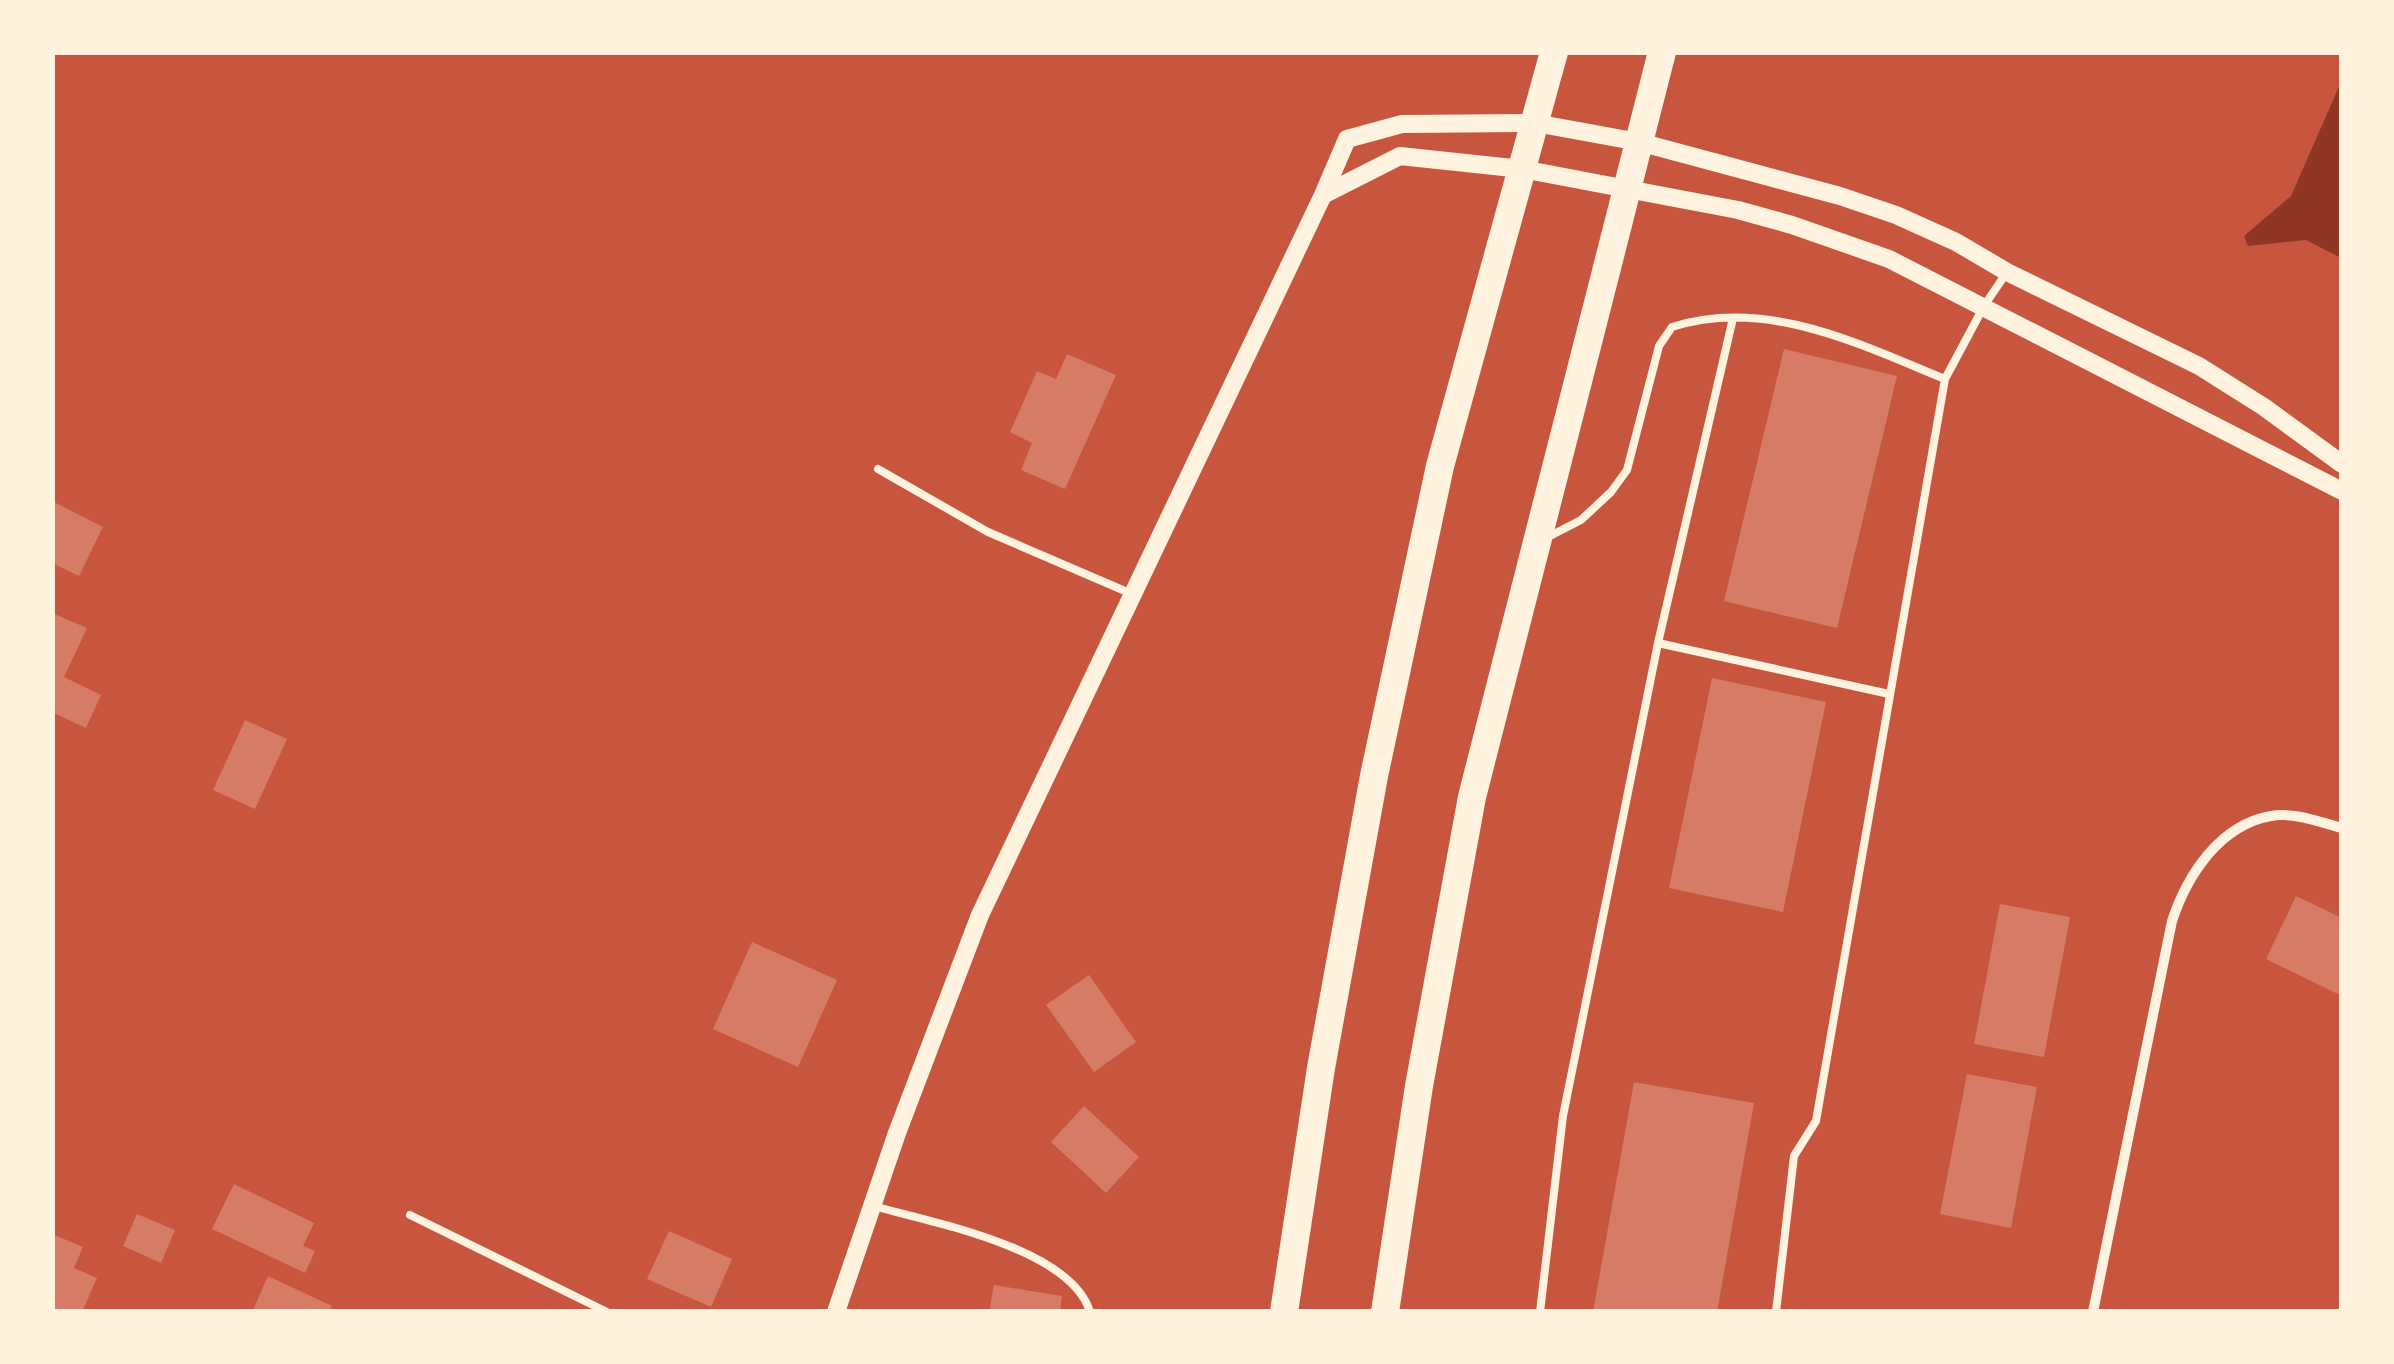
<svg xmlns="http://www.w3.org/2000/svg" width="2394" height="1364" viewBox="0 0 2394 1364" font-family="Montserrat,sans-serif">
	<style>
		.water { fill: #8f3625 }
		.building { fill: #d67c66 }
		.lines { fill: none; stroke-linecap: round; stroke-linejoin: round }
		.service { stroke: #fff3e0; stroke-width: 8 }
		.minor { stroke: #fff3e0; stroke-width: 10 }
		.tertiary { stroke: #fff3e0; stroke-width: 18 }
		.trunk { stroke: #fff3e0; stroke-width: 28 }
	</style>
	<rect width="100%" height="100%" fill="#c8553d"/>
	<!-- water -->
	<path class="water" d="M 2341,82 L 2341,258 L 2306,240 L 2248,246 L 2244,236 L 2291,196 Z"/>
	<!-- building -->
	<path class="building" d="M 1784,349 L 1897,376 L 1837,628 L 1724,601 Z
		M 1067,354 L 1116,375 L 1065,489 L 1021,470 L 1032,443 L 1010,432 L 1037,371 L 1056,379 Z
		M 52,501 L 103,527 L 79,576 L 52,563 Z
		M 52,613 L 87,628 L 64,677 L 101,695 L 86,728 L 52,712 Z
		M 1712,678 L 1826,702 L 1783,912 L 1669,888 Z
		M 245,720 L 287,739 L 255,809 L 213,790 Z
		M 2296,896 L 2342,918 L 2342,996 L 2266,959 Z
		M 2000,904 L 2070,917 L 2044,1057 L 1974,1044 Z
		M 752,942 L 837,980 L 798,1067 L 713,1029 Z
		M 1089,975 L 1136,1042 L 1094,1072 L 1046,1005 Z
		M 1967,1074 L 2037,1087 L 2011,1228 L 1940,1214 Z
		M 1634,1082 L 1754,1103 L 1717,1312 L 1593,1312 Z
		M 1084,1106 L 1139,1157 L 1106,1193 L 1051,1142 Z
		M 234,1184 L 314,1223 L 303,1246 L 315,1251 L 305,1273 L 212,1229 Z
		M 137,1214 L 175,1230 L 161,1263 L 123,1246 Z
		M 669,1231 L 732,1259 L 711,1307 L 647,1279 Z
		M 52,1234 L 83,1247 L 74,1268 L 97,1278 L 82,1312 L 52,1312 Z
		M 268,1276 L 332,1306 L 329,1312 L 252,1312 Z
		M 994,1285 L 1062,1296 L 1060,1312 L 989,1312 Z"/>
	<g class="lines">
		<!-- service -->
		<path class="service" d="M 1945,379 L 1984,306 L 2007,272
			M 878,469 L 988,532 L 1132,594
			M 1546,538 L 1581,520 L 1611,492 L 1627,470 L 1659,346 L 1672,327 C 1766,297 1859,344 1945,379 L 1816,1121 L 1794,1156 L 1776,1312
			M 1658,643 L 1889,694
			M 873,1206 C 931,1222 1071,1248 1090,1312
			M 410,1215 L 607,1312
			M 1540,1312 L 1563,1116 L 1658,643 L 1733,318"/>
		<!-- minor -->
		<path class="minor" d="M 2093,1312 L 2172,921 C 2187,876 2219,825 2271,816 C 2295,812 2319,822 2342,828"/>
		<!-- tertiary -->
		<path class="tertiary" d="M 1323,195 L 1400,156 L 1522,169 L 1738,210 L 1792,225 L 1889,259 L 2342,491
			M 836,1312 L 897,1133 L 980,915 L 1323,195 L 1347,139 L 1402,124 L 1535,123 L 1639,142 L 1840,196 L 1896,215 L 1956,242 L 2007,272 L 2199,366 L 2264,407 L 2342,464"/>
		<!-- trunk -->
		<path class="trunk" d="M 1284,1312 L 1321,1068 L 1374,776 L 1440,466 L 1554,52
			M 1385,1312 L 1419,1086 L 1472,797 L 1662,52"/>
	</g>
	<!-- border -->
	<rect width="2394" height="1364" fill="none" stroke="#fff3e0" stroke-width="110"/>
</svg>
